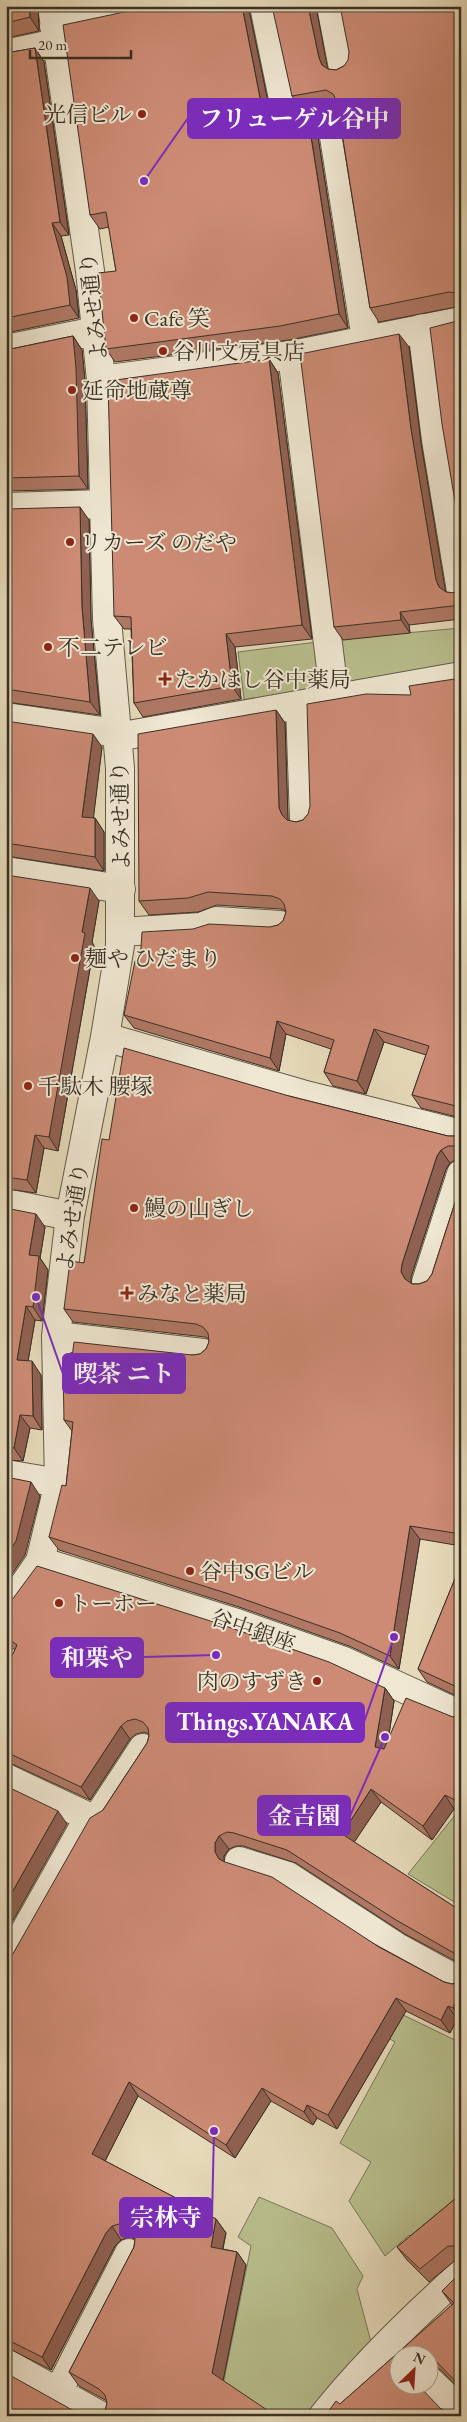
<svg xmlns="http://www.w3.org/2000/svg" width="467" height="2422" viewBox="0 0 467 2422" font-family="'EB Garamond','Noto Serif JP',serif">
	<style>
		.green { fill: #b8be8d; stroke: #787759 }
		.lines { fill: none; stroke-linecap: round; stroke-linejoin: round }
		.minor-casing { stroke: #645a4a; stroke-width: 30 }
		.minor { stroke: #efe7d2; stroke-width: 28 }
		.wall { fill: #b07865; stroke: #393025 }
		.shaded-wall { fill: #906152; stroke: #393025 }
		.building { fill: #cd8b75; stroke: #393025 }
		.poi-dot { fill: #8f2418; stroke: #efe7d2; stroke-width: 2 }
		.labels { text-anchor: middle; stroke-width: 4; stroke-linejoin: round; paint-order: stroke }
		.poi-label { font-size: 22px; fill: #393025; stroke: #efe7d2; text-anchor: start }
		.street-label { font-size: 22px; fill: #393025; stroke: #efe7d2 }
		.leader { fill: none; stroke: #7b2cbf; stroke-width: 2 }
		.callout-dot { fill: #7b2cbf; stroke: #efe7d2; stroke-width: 2 }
		.callout { fill: #7b2cbf; stroke: #7b2cbf; stroke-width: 2 }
		.callout-label { font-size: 24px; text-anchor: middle; font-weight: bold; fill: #fff }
	</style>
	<rect width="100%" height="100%" fill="#e6daba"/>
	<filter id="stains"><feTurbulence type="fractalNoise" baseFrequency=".004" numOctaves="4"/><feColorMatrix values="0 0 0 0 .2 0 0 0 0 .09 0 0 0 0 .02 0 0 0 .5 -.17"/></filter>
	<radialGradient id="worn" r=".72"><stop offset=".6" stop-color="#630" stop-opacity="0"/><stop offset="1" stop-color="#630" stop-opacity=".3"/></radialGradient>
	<!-- green -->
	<path class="green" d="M 461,628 L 461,676 L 335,700 L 328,640 Z
		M 317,642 L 323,693 L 245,706 L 238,652 Z
		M 456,1814 L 461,1816 L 461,1906 L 408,1874 Z
		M 333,1981 L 461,2043 L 461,2213 L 423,2251 L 409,2235 L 385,2256 L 349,2201 L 371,2162 L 340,2143 L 395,2042 L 323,2000 Z
		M 259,2197 L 332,2228 L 363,2276 L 357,2289 L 372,2346 L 303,2416 L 276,2416 L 223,2385 L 251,2246 L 238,2237 Z"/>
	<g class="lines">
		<!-- minor casing -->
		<g class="minor-casing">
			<path id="minor" d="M 264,6 L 289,128 L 331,118 L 366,339
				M 331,6 L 343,68
				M 54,26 L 149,6
				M 6,54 L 56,43
				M 422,328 L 436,440 L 461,591
				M 6,349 L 96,331
				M 292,355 L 335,700
				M 101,380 L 292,355 L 461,321
				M 6,507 L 104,504
				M 300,706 L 304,820
				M 6,717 L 116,733
				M 117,737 L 461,676
				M 6,871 L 121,889
				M 120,932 L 201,927 L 216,921 L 280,925
				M 105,1037 L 302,1094 L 461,1134
				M 6,1203 L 70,1216
				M 426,1282 L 461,1174
				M 56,1336 L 203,1353
				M 6,1474 L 59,1483
				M 40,1561 L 234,1622 L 344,1661 L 461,1715
				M 6,1611 L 40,1561 L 59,1483 L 56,1336 L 70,1216 L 105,1037 L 120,945 L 120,768 L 107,619 L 101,380 L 90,271 L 52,6
				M 6,1778 L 89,1817 L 6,1965
				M 89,1817 L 99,1815 L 143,1748
				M 239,1861 L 288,1876 L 397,1947 L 461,1982
				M 6,2363 L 101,2416
				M 430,2381 L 461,2411
				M 58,2392 L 129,2253
				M 323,2416 C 364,2364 412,2318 461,2274"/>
		</g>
		<!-- minor -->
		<use href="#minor" class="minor"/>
	</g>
	<!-- wall -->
	<path class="wall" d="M 6,6 L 38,6 L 39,31 L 6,38 Z
		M 147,6 L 177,6 L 249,10 L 273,128 L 275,129 L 283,130 L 309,124 L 318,137 L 348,328 L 289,340 L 115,362 L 106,349 L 116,271 L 109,227 L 100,229 L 90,215 L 143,8 Z
		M 461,6 L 461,306 L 379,322 L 370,308 L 337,104 L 335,103 L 301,109 L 292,96 L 316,8 L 327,69 L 336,70 Z
		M 35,48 L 44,62 L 69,235 L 61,236 L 76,290 L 79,318 L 6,333 L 6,53 Z
		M 73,336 L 82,350 L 85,381 L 88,489 L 6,491 L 6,350 Z
		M 409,347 L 421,443 L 445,592 L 455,593 L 461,605 L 461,619 L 409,625 L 410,633 L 343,640 L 334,627 Z
		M 269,359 L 278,373 L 312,639 L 235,647 L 241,699 L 143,717 L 134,703 L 131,629 L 124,629 L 114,616 Z
		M 6,509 L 89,520 L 91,620 L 100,715 L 6,702 Z
		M 461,678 L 461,1118 L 421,1108 L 412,1095 L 426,1055 L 384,1042 L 366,1094 L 333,1086 L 324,1072 L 331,1049 L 286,1034 L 279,1071 L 134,1028 L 124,1015 L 140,962 L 278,925 L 283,921 L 286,912 L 286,911 L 281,909 L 217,905 L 198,912 L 149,915 L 139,901 L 276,710 L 285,723 L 288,821 L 296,822 L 303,820 L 411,695 Z
		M 6,721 L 102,747 L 93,818 L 95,818 L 104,832 L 104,871 L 6,856 Z
		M 6,875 L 99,901 L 92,942 L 94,946 L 58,1151 L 44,1148 L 36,1193 L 6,1189 Z
		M 289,1096 L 448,1136 L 456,1136 L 461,1133 L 461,1159 L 457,1159 L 450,1163 L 446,1169 L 411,1277 L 411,1283 L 412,1284 L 419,1284 L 427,1281 L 432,1274 L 461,1184 L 461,1546 L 420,1539 L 399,1669 L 349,1646 L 239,1607 L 59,1550 L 49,1537 L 66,1486 L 72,1431 L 64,1420 L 71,1365 L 192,1355 L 200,1354 L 206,1349 L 209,1342 L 209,1339 L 205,1337 L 73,1322 L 64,1309 L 84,1263 L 109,1140 Z
		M 6,1208 L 45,1227 L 40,1258 L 48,1270 L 42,1321 L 35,1320 L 28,1361 L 41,1375 L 42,1430 L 30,1428 L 23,1461 L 6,1460 Z
		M 461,1564 L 461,1698 L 427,1682 L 418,1669 Z
		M 6,1608 L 385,1688 L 394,1701 L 388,1741 L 461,1714 L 461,1812 L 454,1809 L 432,1840 L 381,1802 L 354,1842 L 461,1911 L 461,1964 L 405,1934 L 296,1863 L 243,1846 L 236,1846 L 229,1849 L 224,1856 L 224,1862 L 444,1982 L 452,1984 L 459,1982 L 461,1981 L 461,2021 L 457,2019 L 450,2033 L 406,2011 L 337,2129 L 317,2118 L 313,2125 L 271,2101 L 235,2158 L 138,2096 L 105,2161 L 216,2219 L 226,2233 L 223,2249 L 237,2252 L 246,2265 L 223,2380 L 105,2411 L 107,2403 L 107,2401 L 79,2386 L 69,2372 L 134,2247 L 135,2239 L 129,2237 L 121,2240 L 115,2246 L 51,2370 L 6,2347 L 6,1964 L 10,1959 L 103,1810 L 147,1743 L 149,1736 L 149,1734 L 144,1732 L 136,1734 L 130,1739 L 90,1800 L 12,1764 L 6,1763 L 6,1669 L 15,1650 L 9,1646 L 6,1641 Z
		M 461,2194 L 461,2259 L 457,2259 L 429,2282 L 407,2260 L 397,2247 Z
		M 461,2272 L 461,2391 L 441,2370 L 433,2366 L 430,2366 L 430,2354 L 400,2354 L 400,2384 L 448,2413 L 461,2416 L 340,2404 L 452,2305 L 442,2291 Z"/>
	<!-- shaded-wall -->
	<path class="shaded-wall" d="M 29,6 L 38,6 L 39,31 L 30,17 Z
		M 242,6 L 246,6 L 249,10 L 274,131 L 268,125 L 264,118 Z
		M 308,6 L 316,6 L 328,71 L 322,65 L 319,58 Z
		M 35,48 L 44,62 L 69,235 L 60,222 Z
		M 309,124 L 318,137 L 348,328 L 339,314 Z
		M 52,223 L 61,236 L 76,290 L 79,318 L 70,305 Z
		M 399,334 L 409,347 L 421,443 L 446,594 L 439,587 L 436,580 L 411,429 Z
		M 73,336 L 82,350 L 85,381 L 88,489 L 79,476 Z
		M 269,359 L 278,373 L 312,639 L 302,625 Z
		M 80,507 L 89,520 L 91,620 L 100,715 L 90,702 L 82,607 Z
		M 400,612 L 409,625 L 410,633 L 401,620 Z
		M 226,634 L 235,647 L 241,699 L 232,686 Z
		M 276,710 L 285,723 L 288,821 L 282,815 L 279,808 Z
		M 93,734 L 102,747 L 92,830 L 82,817 Z
		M 95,818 L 104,832 L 104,871 L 95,857 Z
		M 90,888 L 99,901 L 92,942 L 94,946 L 58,1151 L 49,1137 L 82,932 Z
		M 277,1021 L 286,1034 L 279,1071 L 270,1058 Z
		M 374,1029 L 384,1042 L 366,1094 L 357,1081 Z
		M 35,1135 L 44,1148 L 36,1193 L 27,1180 Z
		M 441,1150 L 450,1163 L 446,1169 L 411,1277 L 411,1285 L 405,1279 L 401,1272 L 402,1264 L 437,1156 Z
		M 36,1214 L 45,1227 L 40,1258 L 48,1270 L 42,1321 L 33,1307 L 29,1255 Z
		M 26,1306 L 35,1320 L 26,1373 L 17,1360 Z
		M 32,1361 L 41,1375 L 42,1430 L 33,1416 Z
		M 20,1415 L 30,1428 L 23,1461 L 14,1448 Z
		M 31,1482 L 40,1496 L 25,1555 L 6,1583 L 6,1556 Z
		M 410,1526 L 420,1539 L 399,1669 L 390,1656 Z
		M 385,1688 L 394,1701 L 385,1760 L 375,1747 Z
		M 121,1726 L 130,1739 L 90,1800 L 81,1787 Z
		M 371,1789 L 381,1802 L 351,1847 L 342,1834 Z
		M 445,1795 L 454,1809 L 432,1840 L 423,1826 Z
		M 58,1811 L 67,1824 L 6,1933 L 6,1903 Z
		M 219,1836 L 229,1849 L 224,1856 L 224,1865 L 219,1859 L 215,1852 L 215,1843 Z
		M 461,1992 L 461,2019 L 453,2008 Z
		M 396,1998 L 406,2011 L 337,2129 L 328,2115 Z
		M 448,2006 L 457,2019 L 450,2033 L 441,2020 Z
		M 129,2082 L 138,2096 L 102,2167 L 92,2154 Z
		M 262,2088 L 271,2101 L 235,2158 L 226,2145 Z
		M 307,2105 L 317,2118 L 313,2125 L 304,2112 Z
		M 216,2219 L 226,2233 L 220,2260 L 211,2247 Z
		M 112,2226 L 121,2240 L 115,2246 L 51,2370 L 42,2357 L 106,2233 Z
		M 237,2252 L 246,2265 L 222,2386 L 212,2373 Z"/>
	<!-- building -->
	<path class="building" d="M 6,6 L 29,6 L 30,17 L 6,23 Z
		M 147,6 L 170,6 L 170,8 L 181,6 L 242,6 L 264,118 L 268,125 L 275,129 L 283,130 L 309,124 L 339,314 L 280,326 L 106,349 L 98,273 L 116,271 L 106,212 L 90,215 L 63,25 L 143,8 Z
		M 272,6 L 308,6 L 319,58 L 322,65 L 328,69 L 336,70 L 344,66 L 348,60 L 349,52 L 340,6 L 461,6 L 461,296 L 456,293 L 449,292 L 370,308 L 337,102 L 333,94 L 326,90 L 292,96 Z
		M 35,48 L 60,222 L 52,223 L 67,277 L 70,305 L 6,318 L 6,53 Z
		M 461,320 L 461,537 L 442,424 L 430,328 Z
		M 399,334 L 411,429 L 436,580 L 439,587 L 446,592 L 455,593 L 461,590 L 461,605 L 400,612 L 401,620 L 334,627 L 300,354 Z
		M 73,336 L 76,368 L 79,476 L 6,478 L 6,350 Z
		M 269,359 L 302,625 L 226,634 L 232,686 L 134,703 L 131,617 L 114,616 L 108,381 Z
		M 80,507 L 82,607 L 90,702 L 6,689 L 6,509 Z
		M 461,678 L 461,1109 L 456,1106 L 412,1095 L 429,1046 L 374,1029 L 357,1081 L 324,1072 L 334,1040 L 277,1021 L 270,1058 L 124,1015 L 135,961 L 140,962 L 142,932 L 193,929 L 209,924 L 270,927 L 278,925 L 283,921 L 286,912 L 284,904 L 280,899 L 272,896 L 208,892 L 188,898 L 139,901 L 138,734 L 276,710 L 279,808 L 282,815 L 287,820 L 296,822 L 303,820 L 308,814 L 310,806 L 307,704 L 366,694 L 411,695 L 409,686 Z
		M 6,721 L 93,734 L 82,817 L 95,818 L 95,857 L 6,843 Z
		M 6,875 L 90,888 L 82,932 L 85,933 L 49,1137 L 35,1135 L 27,1180 L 6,1177 Z
		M 124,1048 L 289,1096 L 448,1136 L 456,1136 L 461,1133 L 461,1149 L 457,1146 L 448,1146 L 441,1150 L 437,1156 L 402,1264 L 401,1272 L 405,1279 L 412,1284 L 419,1284 L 427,1281 L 432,1274 L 461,1184 L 461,1534 L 410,1526 L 390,1656 L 340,1633 L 229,1594 L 49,1537 L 62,1485 L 66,1486 L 73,1422 L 64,1420 L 63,1365 L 71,1365 L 74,1342 L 192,1355 L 200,1354 L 206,1349 L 209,1342 L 208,1333 L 203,1327 L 196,1324 L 64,1309 L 70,1261 L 84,1263 L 102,1139 L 109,1140 Z
		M 6,1208 L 36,1214 L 29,1255 L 39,1256 L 33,1307 L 26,1306 L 17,1360 L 32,1361 L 33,1416 L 20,1415 L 14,1448 L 6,1447 Z
		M 6,1477 L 31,1482 L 16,1541 L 6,1556 Z
		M 461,1564 L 461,1690 L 459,1688 L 418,1669 Z
		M 37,1566 L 220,1624 L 329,1662 L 385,1688 L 375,1747 L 384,1749 L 406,1698 L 453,1717 L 461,1714 L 461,1803 L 445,1795 L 423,1826 L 371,1789 L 342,1834 L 461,1911 L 461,1957 L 396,1920 L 287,1850 L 234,1833 L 227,1832 L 219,1836 L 215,1843 L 215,1852 L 219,1859 L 225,1862 L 272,1877 L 379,1947 L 444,1982 L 452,1984 L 459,1982 L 461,1981 L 461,1992 L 453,2008 L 448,2006 L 441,2020 L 396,1998 L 328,2115 L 307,2105 L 304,2112 L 262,2088 L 226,2145 L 129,2082 L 92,2154 L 216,2219 L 211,2247 L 237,2252 L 212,2373 L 276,2416 L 100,2416 L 105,2411 L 107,2403 L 105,2395 L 99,2389 L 69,2372 L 134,2247 L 135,2239 L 133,2231 L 126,2226 L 119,2224 L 112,2226 L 106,2233 L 42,2357 L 6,2339 L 6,1964 L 10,1959 L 90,1818 L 103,1810 L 147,1743 L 149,1736 L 148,1728 L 143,1722 L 135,1719 L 127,1721 L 121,1726 L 81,1787 L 6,1752 L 6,1669 L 17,1645 L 6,1637 L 6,1623 L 7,1622 L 6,1622 L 6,1608 Z
		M 6,1786 L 58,1811 L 6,1903 Z
		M 461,2194 L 461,2249 L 456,2246 L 448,2246 L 420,2269 L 397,2247 Z
		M 461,2272 L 461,2387 L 432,2357 L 430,2355 L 430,2354 L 424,2353 L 417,2353 L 414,2354 L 400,2354 L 400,2384 L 417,2384 L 441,2409 L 448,2413 L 456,2413 L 461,2410 L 461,2416 L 325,2416 L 336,2401 L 340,2404 L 454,2303 L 442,2291 Z
		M 6,2373 L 83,2416 L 6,2416 Z"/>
	<!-- markers -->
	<g class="poi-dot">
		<circle cx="142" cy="114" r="5"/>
		<circle cx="134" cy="318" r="5"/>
		<circle cx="163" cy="351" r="5"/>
		<circle cx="72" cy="390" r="5"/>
		<circle cx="70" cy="542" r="5"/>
		<circle cx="48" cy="647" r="5"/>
		<path d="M162.5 671.5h5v5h5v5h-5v5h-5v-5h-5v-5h5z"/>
		<circle cx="75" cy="958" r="5"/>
		<circle cx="28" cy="1086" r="5"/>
		<circle cx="134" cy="1208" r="5"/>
		<path d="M124.5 1285.5h5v5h5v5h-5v5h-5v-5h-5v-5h5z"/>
		<circle cx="190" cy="1571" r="5"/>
		<circle cx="59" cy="1603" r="5"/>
		<circle cx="317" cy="1681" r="5"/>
	</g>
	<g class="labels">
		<!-- poi labels -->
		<g class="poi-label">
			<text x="132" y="122" text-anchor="end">光信ビル</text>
			<text x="144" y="326">Cafe 笑</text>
			<text x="173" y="359">谷川文房具店</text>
			<text x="82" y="398">延命地蔵尊</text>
			<text x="80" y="550">リカーズ のだや</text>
			<text x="58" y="655">不二テレビ</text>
			<text x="175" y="687">たかはし谷中薬局</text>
			<text x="85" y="966">麺や ひだまり</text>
			<text x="38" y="1094">千駄木 腰塚</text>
			<text x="144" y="1216">鰻の山ぎし</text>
			<text x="137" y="1301">みなと薬局</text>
			<text x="200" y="1579">谷中SGビル</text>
			<text x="69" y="1611">トーホー</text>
			<text x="307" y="1689" text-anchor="end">肉のすずき</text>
		</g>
		<!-- street labels -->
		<g class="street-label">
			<text transform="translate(93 307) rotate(-96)" y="8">よみせ通り</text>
			<text transform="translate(120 816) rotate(-91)" y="8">よみせ通り</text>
			<text transform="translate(72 1217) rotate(-81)" y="8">よみせ通り</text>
			<text transform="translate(253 1630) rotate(19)" y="8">谷中銀座</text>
		</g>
	</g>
	<!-- callouts -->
	<path class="leader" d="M144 181L188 118M36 1297L63 1374M216 1655L143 1657M394 1637L364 1722M385 1737L350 1816M214 2131L212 2218"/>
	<g class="callout-dot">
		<circle cx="144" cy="181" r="5"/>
		<circle cx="36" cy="1297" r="5"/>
		<circle cx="216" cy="1655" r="5"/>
		<circle cx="394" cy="1637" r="5"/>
		<circle cx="385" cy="1737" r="5"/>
		<circle cx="214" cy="2131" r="5"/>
	</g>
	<g class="callout">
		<rect x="188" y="99" width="212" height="39" rx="5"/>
		<rect x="63" y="1354" width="122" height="39" rx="5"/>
		<rect x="51" y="1638" width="92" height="39" rx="5"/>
		<rect x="166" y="1703" width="198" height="39" rx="5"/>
		<rect x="258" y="1796" width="92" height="39" rx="5"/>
		<rect x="120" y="2198" width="92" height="39" rx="5"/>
	</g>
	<g class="callout-label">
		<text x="294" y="127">フリューゲル谷中</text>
		<text x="124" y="1382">喫茶 ニト</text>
		<text x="97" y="1666">和栗や</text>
		<text x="265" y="1730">Things.YANAKA</text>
		<text x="304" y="1824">金吉園</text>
		<text x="166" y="2226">宗林寺</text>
	</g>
	<!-- margin -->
	<rect width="467" height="2422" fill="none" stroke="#e6daba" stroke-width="25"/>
	<rect x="8" y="8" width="452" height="2407" fill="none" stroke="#393025" stroke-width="2.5"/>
	<rect x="12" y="12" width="442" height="2397" fill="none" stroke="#393025"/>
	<!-- north arrow -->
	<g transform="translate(414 2370) rotate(25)"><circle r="24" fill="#efe7d2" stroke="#a69e8d"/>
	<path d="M0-4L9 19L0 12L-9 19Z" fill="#8f2418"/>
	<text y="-8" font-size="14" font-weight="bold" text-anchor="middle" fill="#393025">N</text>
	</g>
	<!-- scale -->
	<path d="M30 50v8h101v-8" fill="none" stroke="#393025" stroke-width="2.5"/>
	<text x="38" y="50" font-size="15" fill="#393025" stroke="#efe7d2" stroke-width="4" paint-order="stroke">20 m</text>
	<rect width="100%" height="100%" filter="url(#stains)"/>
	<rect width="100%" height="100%" fill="url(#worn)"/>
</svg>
